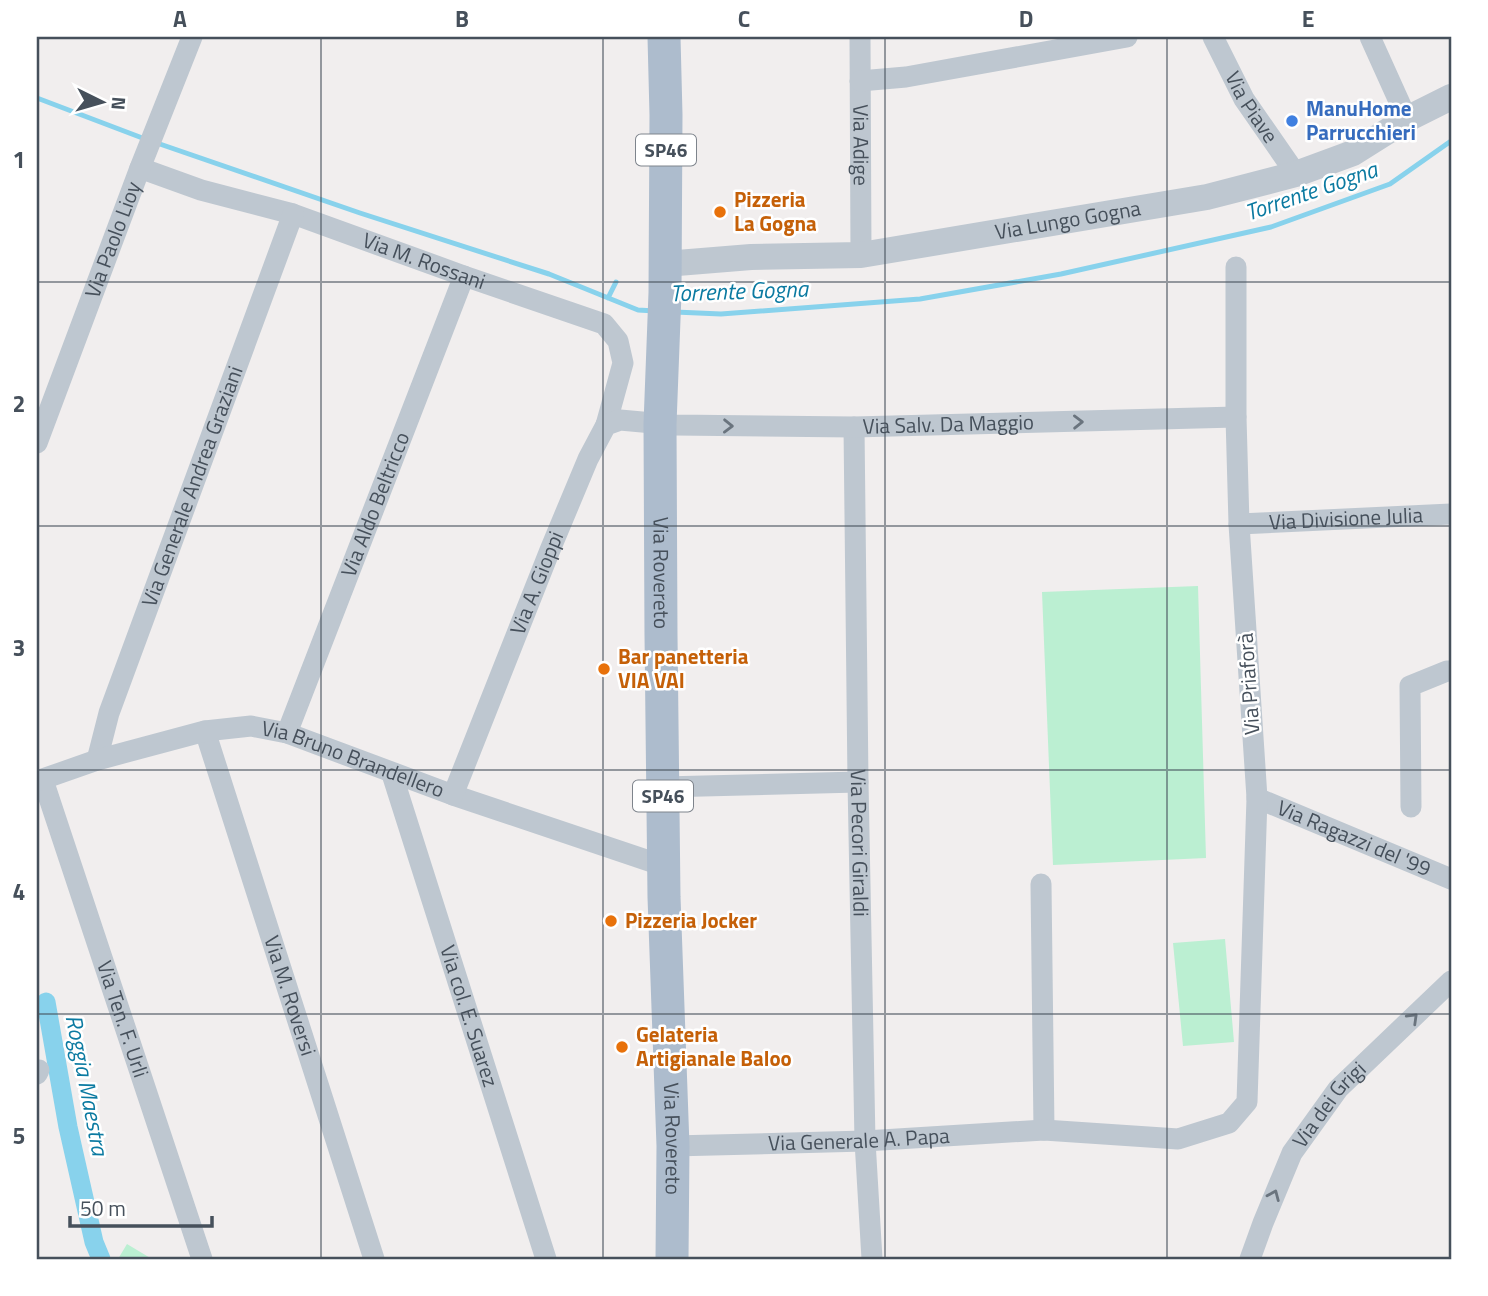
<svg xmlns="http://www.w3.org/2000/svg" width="1488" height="1296" viewBox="0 0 1488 1296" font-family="'Titillium Web',sans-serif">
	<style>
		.green { fill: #bbefd2 }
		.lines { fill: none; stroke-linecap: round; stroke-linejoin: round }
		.stream { stroke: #88d2ec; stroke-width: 5 }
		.canal { stroke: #88d2ec; stroke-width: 19 }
		.minor { stroke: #bec7d0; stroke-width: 21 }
		.tertiary { stroke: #bec7d0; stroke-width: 26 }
		.primary { stroke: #adbccd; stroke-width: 33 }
		.oneway { stroke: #6a747e }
		.grid { fill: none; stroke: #46505b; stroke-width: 2; stroke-opacity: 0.55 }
		.shop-dot { fill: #3f7fe0; stroke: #fff; stroke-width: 2.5 }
		.food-dot { fill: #e8710a; stroke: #fff; stroke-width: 2.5 }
		.labels { text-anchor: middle; stroke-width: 5; stroke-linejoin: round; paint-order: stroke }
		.shield { fill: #fff; stroke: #7e848c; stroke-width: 2 }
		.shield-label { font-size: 19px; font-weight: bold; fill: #46505b }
		.street-label { font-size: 21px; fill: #46505b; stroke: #fff }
		.shop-label { font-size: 21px; font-weight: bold; fill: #366cbe; stroke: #fff; text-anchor: start }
		.food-label { font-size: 21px; font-weight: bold; fill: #c56008; stroke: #fff; text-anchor: start }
		.water-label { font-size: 23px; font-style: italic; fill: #0b7aa1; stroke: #fff }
		.neatline { fill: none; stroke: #46505b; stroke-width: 2.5 }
		.grid-label { font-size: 23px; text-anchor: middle; font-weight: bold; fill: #46505b }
	</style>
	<rect width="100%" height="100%" fill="#f1eeee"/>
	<!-- green -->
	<path class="green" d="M 1198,586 L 1206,858 L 1053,865 L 1042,592 Z
		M 1225,939 L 1234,1042 L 1183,1046 L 1173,943 Z
		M 127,1244 L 152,1259 L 118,1259 Z"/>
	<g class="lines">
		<!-- stream -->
		<path class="stream" d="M 37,98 L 145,139
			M 154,142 L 360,213 L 549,274 L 638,310 L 655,311
			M 608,298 L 616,282
			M 675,312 L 721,314 L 920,299 L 1061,274 L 1271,227 L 1390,184 L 1451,141"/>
		<!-- canal -->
		<path class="canal" d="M 46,1002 L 68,1127 L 94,1242 L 101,1259"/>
		<!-- minor -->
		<g class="minor">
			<path id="s1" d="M 860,37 L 861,255"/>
			<path id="s2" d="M 1213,37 L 1244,99 L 1296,174"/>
			<path d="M 1370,37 L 1407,119"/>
			<path d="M 860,81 L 906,77 L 1127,37"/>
			<path id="s3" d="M 140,168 L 201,190 L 293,214 L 464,276 L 604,324 L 618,341 L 623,363 L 606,425"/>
			<path id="s4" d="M 854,427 L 858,782 L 865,1141 L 872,1259"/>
			<path id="s5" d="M 37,443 L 140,168 L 192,37"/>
			<path id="s6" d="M 1239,524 L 1451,514"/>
			<path id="s7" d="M 205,731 L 374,1259"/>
			<path id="s8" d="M 287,733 L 464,276"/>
			<path id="s9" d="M 97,760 L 109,713 L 293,214"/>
			<path id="s10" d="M 392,774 L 546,1259"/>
			<path id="s11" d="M 43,780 L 202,1259"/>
			<path id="s12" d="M 37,781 L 97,760 L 205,731 L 251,726 L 287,733 L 453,795 L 664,866"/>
			<path d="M 663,787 L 858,782"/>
			<path id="s13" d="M 453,795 L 550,550 L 588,459 L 606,425 L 620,420 L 675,425 L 854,427 L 1236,417"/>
			<path id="s14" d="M 1257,798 L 1451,879"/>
			<path d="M 1411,807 L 1410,686 L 1447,671 L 1451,671"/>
			<path d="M 1041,884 L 1044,1130"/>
			<path d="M 37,1074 L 39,1070"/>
			<path id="s15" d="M 673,1146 L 865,1141 L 1044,1130 L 1178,1139 L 1229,1123 L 1247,1102 L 1257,798 L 1239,524 L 1236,417 L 1236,267"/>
			<path id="s16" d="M 1250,1259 L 1263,1223 L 1292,1153 L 1338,1089 L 1451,981"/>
		</g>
		<!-- tertiary -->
		<path class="tertiary" id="s17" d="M 665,264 L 751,257 L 861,255 L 1207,197 L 1296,174 L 1353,153 L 1407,119 L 1451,97"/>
		<!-- primary -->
		<path class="primary" id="s18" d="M 664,37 L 666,115 L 665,293 L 660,424 L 661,635 L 664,897 L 673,1146 L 672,1259"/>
	</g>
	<!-- one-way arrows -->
	<defs><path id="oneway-chevron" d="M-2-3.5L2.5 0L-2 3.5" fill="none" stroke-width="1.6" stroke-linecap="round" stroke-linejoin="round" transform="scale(1.75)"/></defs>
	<g class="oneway">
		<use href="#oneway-chevron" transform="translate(1078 422) rotate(-1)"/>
		<use href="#oneway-chevron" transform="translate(728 426) rotate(1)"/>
		<use href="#oneway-chevron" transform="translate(1413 1018) rotate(-44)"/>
		<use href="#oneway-chevron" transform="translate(1274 1195) rotate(-67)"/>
	</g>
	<!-- grid -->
	<path class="grid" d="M 321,37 L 321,1259M 603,37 L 603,1259M 885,37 L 885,1259M 1167,37 L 1167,1259M 37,282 L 1451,282M 37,526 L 1451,526M 37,770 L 1451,770M 37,1014 L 1451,1014"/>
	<!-- markers -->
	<circle class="shop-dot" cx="1292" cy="121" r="7"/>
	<g class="food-dot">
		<circle cx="720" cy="212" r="7"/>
		<circle cx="604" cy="669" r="7"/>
		<circle cx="611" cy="921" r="7"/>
		<circle cx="622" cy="1047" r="7"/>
	</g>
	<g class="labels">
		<!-- shield labels -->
		<g class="shield">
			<rect x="636" y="134.5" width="60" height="31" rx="5"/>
			<rect x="633" y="780.5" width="60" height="31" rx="5"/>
		</g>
		<g class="shield-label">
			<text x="666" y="157">SP46</text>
			<text x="663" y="803">SP46</text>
		</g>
		<!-- street labels -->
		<g class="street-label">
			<text dy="7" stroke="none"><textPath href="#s2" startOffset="80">Via Piave</textPath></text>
			<text dy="7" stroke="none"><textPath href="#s1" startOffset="108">Via Adige</textPath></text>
			<text dy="7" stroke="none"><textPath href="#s17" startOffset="406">Via Lungo Gogna</textPath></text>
			<text dy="7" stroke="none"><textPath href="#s5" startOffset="217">Via Paolo Lioy</textPath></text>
			<text dy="7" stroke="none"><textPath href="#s3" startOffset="299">Via M. Rossani</textPath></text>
			<text dy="7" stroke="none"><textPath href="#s13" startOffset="744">Via Salv. Da Maggio</textPath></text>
			<text dy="7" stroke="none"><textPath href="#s9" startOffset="290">Via Generale Andrea Graziani</textPath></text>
			<text dy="7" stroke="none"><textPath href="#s8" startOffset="245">Via Aldo Beltricco</textPath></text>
			<text dy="7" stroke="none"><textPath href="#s6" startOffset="107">Via Divisione Julia</textPath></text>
			<text dy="7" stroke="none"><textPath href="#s18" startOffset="536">Via Rovereto</textPath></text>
			<text dy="7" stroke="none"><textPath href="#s13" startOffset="228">Via A. Gioppi</textPath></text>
			<text transform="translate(1249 684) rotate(-94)" y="7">Via Priaforà</text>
			<text dy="7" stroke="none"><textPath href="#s12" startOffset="329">Via Bruno Brandellero</textPath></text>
			<text dy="7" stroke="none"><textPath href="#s14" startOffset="105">Via Ragazzi del '99</textPath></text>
			<text dy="7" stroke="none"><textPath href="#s4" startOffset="416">Via Pecori Giraldi</textPath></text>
			<text dy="7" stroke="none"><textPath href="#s7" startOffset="278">Via M. Roversi</textPath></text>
			<text dy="7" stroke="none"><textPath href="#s10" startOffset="254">Via col. E. Suarez</textPath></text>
			<text dy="7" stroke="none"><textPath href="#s11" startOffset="252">Via Ten. F. Urli</textPath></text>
			<text dy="7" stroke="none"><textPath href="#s16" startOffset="175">Via dei Grigi</textPath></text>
			<text dy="7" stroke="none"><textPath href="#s18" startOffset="1102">Via Rovereto</textPath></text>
			<text dy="7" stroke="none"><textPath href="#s15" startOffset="186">Via Generale A. Papa</textPath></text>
		</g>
		<!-- shop labels -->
		<g class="shop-label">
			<text x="1306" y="116">ManuHome<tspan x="1306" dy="24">Parrucchieri</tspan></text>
		</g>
		<!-- food labels -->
		<g class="food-label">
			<text x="734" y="207">Pizzeria<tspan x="734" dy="24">La Gogna</tspan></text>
			<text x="618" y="664">Bar panetteria<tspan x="618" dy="24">VIA VAI</tspan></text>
			<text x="625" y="928">Pizzeria Jocker</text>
			<text x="636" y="1042">Gelateria<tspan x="636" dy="24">Artigianale Baloo</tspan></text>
		</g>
		<!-- water labels -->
		<g class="water-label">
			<text transform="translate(1311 191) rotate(-19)" y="8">Torrente Gogna</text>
			<text transform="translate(739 291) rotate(-2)" y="8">Torrente Gogna</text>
			<text transform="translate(87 1085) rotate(79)" y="8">Roggia Maestra</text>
		</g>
	</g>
	<!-- border -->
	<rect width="1488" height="1296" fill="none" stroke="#ffffff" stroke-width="77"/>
	<!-- north arrow -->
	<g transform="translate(102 102) rotate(95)" stroke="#ffffff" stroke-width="5" paint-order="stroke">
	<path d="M0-5L12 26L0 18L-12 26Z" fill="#46505b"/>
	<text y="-10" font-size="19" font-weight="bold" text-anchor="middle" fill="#46505b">N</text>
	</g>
	<!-- scale -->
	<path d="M70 1216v10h142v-10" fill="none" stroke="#46505b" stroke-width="3.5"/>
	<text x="80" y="1216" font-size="21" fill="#46505b" stroke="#ffffff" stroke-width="5" paint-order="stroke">50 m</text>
	<rect x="38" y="38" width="1412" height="1220" class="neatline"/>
	<g class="grid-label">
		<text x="180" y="27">A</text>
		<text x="462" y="27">B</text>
		<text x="744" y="27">C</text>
		<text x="1026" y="27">D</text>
		<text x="1308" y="27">E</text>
		<text x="19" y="168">1</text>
		<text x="19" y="412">2</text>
		<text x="19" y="656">3</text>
		<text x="19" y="900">4</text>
		<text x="19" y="1144">5</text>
	</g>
</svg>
